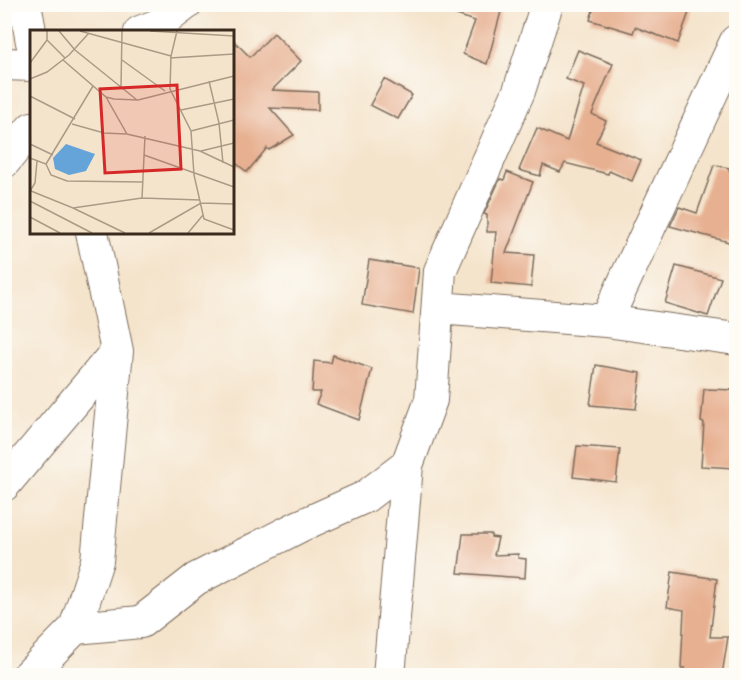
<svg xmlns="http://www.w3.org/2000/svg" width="741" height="680" viewBox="0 0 741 680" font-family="Mynerve,sans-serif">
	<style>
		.building { fill: #e7b091 }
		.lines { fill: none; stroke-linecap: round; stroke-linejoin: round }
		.minor-casing { stroke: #7c6b5b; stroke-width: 34 }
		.minor { stroke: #fff; stroke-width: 32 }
		.inset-road { fill: none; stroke: #ab9a86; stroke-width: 1.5 }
		.view { fill: #d62828; fill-opacity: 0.15; stroke: #d62828; stroke-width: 3 }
		.inset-edge { fill: none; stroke: #3b2a1e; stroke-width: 3 }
	</style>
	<rect width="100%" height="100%" fill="#fdfcf7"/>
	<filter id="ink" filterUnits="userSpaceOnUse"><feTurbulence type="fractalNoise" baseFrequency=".0167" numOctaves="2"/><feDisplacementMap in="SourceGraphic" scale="12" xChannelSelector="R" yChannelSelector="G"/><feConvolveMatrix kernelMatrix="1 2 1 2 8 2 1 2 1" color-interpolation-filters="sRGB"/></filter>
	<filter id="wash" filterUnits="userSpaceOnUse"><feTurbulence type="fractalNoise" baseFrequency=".008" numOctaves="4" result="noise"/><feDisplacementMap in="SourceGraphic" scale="24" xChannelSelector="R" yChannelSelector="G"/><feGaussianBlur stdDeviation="1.35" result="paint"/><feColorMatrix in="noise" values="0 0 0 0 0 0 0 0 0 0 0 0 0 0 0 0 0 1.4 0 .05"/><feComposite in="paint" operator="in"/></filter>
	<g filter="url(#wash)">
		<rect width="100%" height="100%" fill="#f5e4cc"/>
		<g id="blocks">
			<!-- building -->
			<path class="building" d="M 436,4 L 503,4 L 487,64 L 463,54 L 475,21 L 435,8 Z
				M 595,4 L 692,4 L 678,43 L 635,27 L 633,33 L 590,20 Z
				M 274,33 L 301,61 L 272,90 L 318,92 L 318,110 L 270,108 L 294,135 L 269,150 L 267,148 L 247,172 L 232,160 L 232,39 L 250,57 Z
				M 578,50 L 613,64 L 592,114 L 606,121 L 596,142 L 641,160 L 632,181 L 609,171 L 608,174 L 565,163 L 560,172 L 543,165 L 540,176 L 519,170 L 537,128 L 567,141 L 584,86 L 566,79 Z
				M 384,79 L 412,95 L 398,119 L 370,105 Z
				M 714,165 L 729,168 L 730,172 L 736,174 L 736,244 L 670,226 L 679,207 L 697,213 Z
				M 507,172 L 533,182 L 506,253 L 534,255 L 531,287 L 491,283 L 496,232 L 487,232 L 487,215 L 484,214 L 500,179 L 504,180 Z
				M 369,260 L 419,268 L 413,314 L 362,305 Z
				M 676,266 L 721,278 L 708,316 L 665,303 Z
				M 333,355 L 372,369 L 359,420 L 316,404 L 321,392 L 312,392 L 314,361 L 331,363 Z
				M 596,365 L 641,373 L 636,409 L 590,405 Z
				M 704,389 L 736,390 L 734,468 L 701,466 L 704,423 L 701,422 Z
				M 577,446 L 620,449 L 616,482 L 573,477 Z
				M 463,534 L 491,534 L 491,537 L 498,538 L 494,555 L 518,554 L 518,558 L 526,559 L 525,578 L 458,573 Z
				M 672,572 L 717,579 L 710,637 L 728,637 L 722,675 L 684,675 L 685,668 L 681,668 L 684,610 L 667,607 Z"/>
		</g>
	</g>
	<g filter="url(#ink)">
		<use href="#blocks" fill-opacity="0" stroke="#7c6b5b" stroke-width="1.5"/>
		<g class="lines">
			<!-- minor casing -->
			<g class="minor-casing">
				<path id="minor" d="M 25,4 L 32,42
					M 140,32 L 158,25 L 186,4
					M 4,64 L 32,65
					M 4,162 L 32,128
					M 438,308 L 606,321 L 736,339
					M 606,321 L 736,41
					M 4,485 L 117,351
					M 75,628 L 141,622 L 196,579 L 300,526 L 365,497 L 407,465 L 431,400 L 440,271 L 519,91 L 547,4
					M 28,676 L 75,628 L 97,561 L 117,351 L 92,232
					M 389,676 L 407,465"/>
			</g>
			<!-- minor -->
			<use href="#minor" class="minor"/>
		</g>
	</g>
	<!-- overview -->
	<g transform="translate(30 30)">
		<rect width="204" height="204" fill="#f5e4cc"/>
		<path d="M 36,114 L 65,124 L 56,141 L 39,145 L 25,139 L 23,128 Z" fill="#65a4d8"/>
		<path class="inset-road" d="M 17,1 L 17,10 L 35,28M 29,1 L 45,20 L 107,70M 50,1 L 141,26M 120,1 L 204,6M 147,1 L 141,26 L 140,59 L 161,101 L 164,145 L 174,189 L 204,200M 140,28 L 204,24M 33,30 L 76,67 L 84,69 L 108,70 L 204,46M 92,30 L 135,61M 0,33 L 17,10M 0,49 L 17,42 L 39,25 L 59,3M 179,51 L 189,93 L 193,133M 91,57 L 92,1M 0,66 L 45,89M 76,67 L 97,104 L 170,121 L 204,137M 151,80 L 204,69M 42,94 L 74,103 L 96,104M 161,101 L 204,90M 0,114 L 23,125M 171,121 L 204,113M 114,125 L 204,157M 0,128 L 16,134 L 21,145 L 37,151 L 112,152M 16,134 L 63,56M 0,161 L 5,153 L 7,131M 1,161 L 43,178 L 112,168 L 170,170M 112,168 L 115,106M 0,171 L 62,203M 43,178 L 95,203M 0,187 L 30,203M 119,203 L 171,173 L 204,174M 158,203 L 173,185"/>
		<path class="view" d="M 147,55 L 151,139 L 75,143 L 70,59 Z"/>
		<rect width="204" height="204" class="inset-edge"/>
	</g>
	<!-- margin -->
	<rect width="741" height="680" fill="none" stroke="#fdfcf7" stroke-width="24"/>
</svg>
